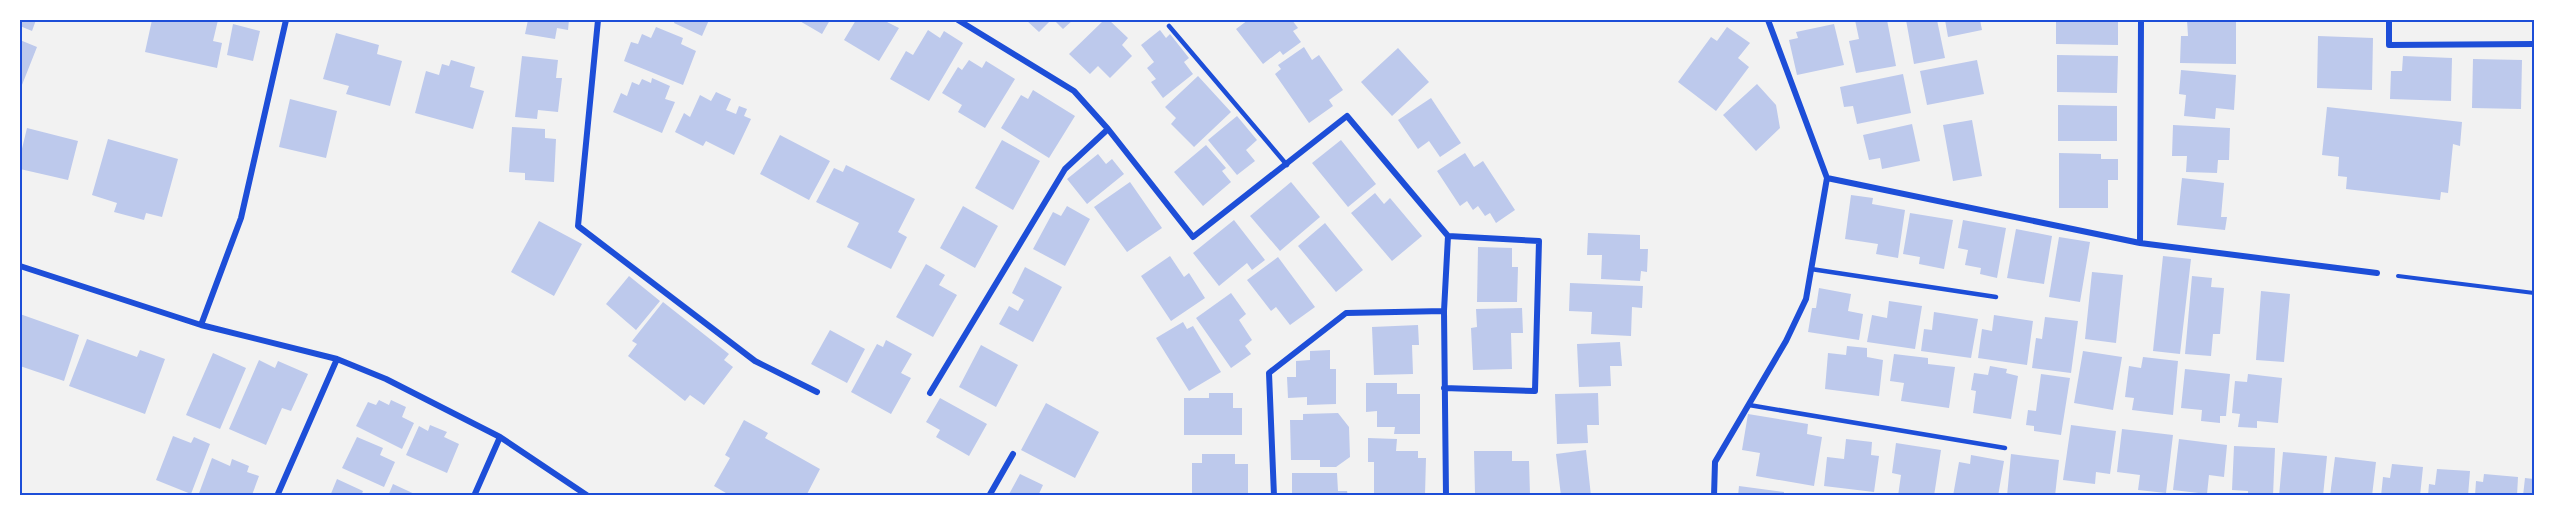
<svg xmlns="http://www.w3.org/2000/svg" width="2554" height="515" viewBox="0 0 2554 515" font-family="'Noto Sans',sans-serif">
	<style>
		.building { fill: #bdc9ec }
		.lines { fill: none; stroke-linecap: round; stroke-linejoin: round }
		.path { stroke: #1d4ed8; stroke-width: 4 }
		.service { stroke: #1d4ed8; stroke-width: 4.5 }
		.minor { stroke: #1d4ed8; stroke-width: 6 }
		.neatline { fill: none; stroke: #1d4ed8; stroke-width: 2 }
	</style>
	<rect width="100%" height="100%" fill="#f2f2f2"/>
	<!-- building -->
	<path class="building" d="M 20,20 L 36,20 L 32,31 L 20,26 Z
		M 152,20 L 218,20 L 213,41 L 222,43 L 217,68 L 145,52 Z
		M 528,20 L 569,20 L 568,30 L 557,28 L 555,39 L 525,34 Z
		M 675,20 L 709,20 L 702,36 L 674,23 Z
		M 798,20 L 830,20 L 822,34 Z
		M 856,20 L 889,20 L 887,22 L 899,28 L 879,61 L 844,40 Z
		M 1026,20 L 1051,20 L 1039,32 Z
		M 1054,20 L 1073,20 L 1063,29 Z
		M 1104,20 L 1109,20 L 1128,38 L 1122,45 L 1132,56 L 1110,78 L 1098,66 L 1090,74 L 1069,54 Z
		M 1248,20 L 1292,20 L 1298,28 L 1293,31 L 1301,42 L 1283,55 L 1280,51 L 1263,64 L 1236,29 Z
		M 1855,20 L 1887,20 L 1896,66 L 1856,73 L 1849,41 L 1859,39 Z
		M 1906,20 L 1937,20 L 1945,58 L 1914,64 Z
		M 1945,20 L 1980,20 L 1982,30 L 1948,37 Z
		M 2056,20 L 2118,20 L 2118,45 L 2056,44 Z
		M 2187,20 L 2236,20 L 2236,64 L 2180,63 L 2181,36 L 2188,36 Z
		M 233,24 L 260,31 L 253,61 L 227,55 Z
		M 1834,24 L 1844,65 L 1797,75 L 1789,40 L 1798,38 L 1796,32 Z
		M 656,27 L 683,38 L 681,44 L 696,51 L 683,85 L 624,61 L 631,42 L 638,44 L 642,34 L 651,38 Z
		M 1727,27 L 1750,43 L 1738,58 L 1749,67 L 1716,111 L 1678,82 L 1711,37 L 1717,41 Z
		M 928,30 L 940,38 L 944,31 L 963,43 L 929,101 L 890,79 L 906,51 L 913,55 Z
		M 1160,30 L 1166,38 L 1170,34 L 1189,58 L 1184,62 L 1193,74 L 1163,98 L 1151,82 L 1156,79 L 1147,68 L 1154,62 L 1141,45 Z
		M 336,33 L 379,45 L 377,54 L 402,61 L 390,106 L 346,94 L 349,86 L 323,79 Z
		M 2318,36 L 2373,38 L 2372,90 L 2317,88 Z
		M 20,40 L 37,47 L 20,90 Z
		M 1304,47 L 1312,60 L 1319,55 L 1343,90 L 1329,100 L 1333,106 L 1309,123 L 1275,74 L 1281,69 L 1278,65 Z
		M 1398,48 L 1429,82 L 1392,116 L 1361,82 Z
		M 2057,55 L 2118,56 L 2117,93 L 2057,92 Z
		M 522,56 L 558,60 L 556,78 L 562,78 L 558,112 L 538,110 L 537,119 L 515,117 Z
		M 2403,56 L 2452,58 L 2451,101 L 2390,99 L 2391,71 L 2402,71 Z
		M 2473,59 L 2522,60 L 2521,109 L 2472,108 Z
		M 451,60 L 475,67 L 470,87 L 484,91 L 473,129 L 415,113 L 426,71 L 439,75 L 442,64 L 449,66 Z
		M 969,60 L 982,68 L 986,61 L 1015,79 L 985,128 L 958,112 L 962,105 L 942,93 L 958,67 L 962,70 Z
		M 1977,60 L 1984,94 L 1927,105 L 1920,71 Z
		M 2181,70 L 2236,75 L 2234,110 L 2216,108 L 2215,119 L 2184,116 L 2186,95 L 2179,94 Z
		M 1903,74 L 1911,113 L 1857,124 L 1853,106 L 1844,107 L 1840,87 Z
		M 1198,76 L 1231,112 L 1194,147 L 1171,124 L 1176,118 L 1165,107 Z
		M 652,78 L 670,86 L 665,99 L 675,102 L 662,133 L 613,112 L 621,93 L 627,96 L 632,82 L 639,85 L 642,79 L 651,83 Z
		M 1757,84 L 1776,105 L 1780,128 L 1756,151 L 1723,115 Z
		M 1033,90 L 1075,116 L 1049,158 L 1001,128 L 1021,95 L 1028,99 Z
		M 716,92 L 731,99 L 726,110 L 736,114 L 739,106 L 747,109 L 744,116 L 751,119 L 734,155 L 706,141 L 703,146 L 675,132 L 684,113 L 690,117 L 700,95 L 711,101 Z
		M 1431,98 L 1461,143 L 1440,157 L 1429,141 L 1418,149 L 1398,120 Z
		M 290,99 L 337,111 L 326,158 L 279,147 Z
		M 2058,105 L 2117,106 L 2117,141 L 2058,141 Z
		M 2327,107 L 2462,122 L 2460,146 L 2453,144 L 2448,193 L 2441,192 L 2440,200 L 2346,189 L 2347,177 L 2338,176 L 2339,157 L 2322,155 Z
		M 1237,116 L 1257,140 L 1246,150 L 1255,161 L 1237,175 L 1208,140 Z
		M 1972,120 L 1982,176 L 1953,181 L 1943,125 Z
		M 1912,124 L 1920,161 L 1882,169 L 1880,158 L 1869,160 L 1863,135 Z
		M 2173,125 L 2230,128 L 2229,160 L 2218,160 L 2217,173 L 2186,172 L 2187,156 L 2172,156 Z
		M 512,127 L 545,129 L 545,138 L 556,139 L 554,182 L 525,180 L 525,173 L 509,172 Z
		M 27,128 L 78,141 L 68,180 L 20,169 L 20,157 Z
		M 780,135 L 830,161 L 809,200 L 760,174 Z
		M 108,139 L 178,159 L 162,217 L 146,213 L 144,220 L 114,212 L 117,203 L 92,195 Z
		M 1002,140 L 1040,161 L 1013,210 L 975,188 Z
		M 1341,140 L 1376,184 L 1348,207 L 1312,163 Z
		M 1206,145 L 1226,168 L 1222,171 L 1231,182 L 1203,206 L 1174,172 Z
		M 1465,153 L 1474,167 L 1483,161 L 1515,210 L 1496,223 L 1490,213 L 1485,216 L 1478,206 L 1473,210 L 1467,201 L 1460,206 L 1437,171 Z
		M 2059,153 L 2101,154 L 2101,159 L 2118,159 L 2118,180 L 2108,180 L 2108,208 L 2059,208 Z
		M 1098,154 L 1106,164 L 1112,159 L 1124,174 L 1087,204 L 1067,179 Z
		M 846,165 L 915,199 L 898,232 L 907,237 L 891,269 L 847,247 L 859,223 L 816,202 L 834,168 L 843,172 Z
		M 2182,178 L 2224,183 L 2221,217 L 2227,217 L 2225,230 L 2177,225 Z
		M 1130,182 L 1162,228 L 1127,252 L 1094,207 Z
		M 1291,182 L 1320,217 L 1280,251 L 1250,216 Z
		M 1375,193 L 1384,204 L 1390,198 L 1422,236 L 1392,261 L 1351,213 Z
		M 1851,195 L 1873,198 L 1872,204 L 1905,210 L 1898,258 L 1876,254 L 1878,244 L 1845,239 Z
		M 963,206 L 998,226 L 975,268 L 940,248 Z
		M 1067,206 L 1090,219 L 1065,266 L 1033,249 L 1053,212 L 1061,216 Z
		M 1910,213 L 1953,220 L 1944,269 L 1919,264 L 1920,257 L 1903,254 Z
		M 1234,220 L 1265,260 L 1252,270 L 1247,263 L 1219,286 L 1193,253 Z
		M 1963,220 L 2006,228 L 1997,278 L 1980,274 L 1981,268 L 1965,265 L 1968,250 L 1958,248 Z
		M 539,221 L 582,244 L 554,296 L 511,272 Z
		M 1325,223 L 1363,270 L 1336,292 L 1298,246 Z
		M 2016,229 L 2052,236 L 2044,284 L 2007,278 Z
		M 1588,233 L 1640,235 L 1640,249 L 1648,249 L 1647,272 L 1641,271 L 1640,281 L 1601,279 L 1602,255 L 1587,255 Z
		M 2059,237 L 2090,242 L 2080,302 L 2049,297 Z
		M 1478,247 L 1512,248 L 1512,267 L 1518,267 L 1517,302 L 1477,302 Z
		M 1170,256 L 1184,277 L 1189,273 L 1205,298 L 1171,321 L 1141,276 Z
		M 2163,256 L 2191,259 L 2180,354 L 2153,351 Z
		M 1278,257 L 1315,307 L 1290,325 L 1276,307 L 1271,311 L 1247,280 Z
		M 926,264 L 945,275 L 939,285 L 957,295 L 933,337 L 896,317 Z
		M 1025,267 L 1062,287 L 1033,342 L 999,324 L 1009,306 L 1018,311 L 1024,300 L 1012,293 Z
		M 2092,272 L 2123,275 L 2116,343 L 2085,339 Z
		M 629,276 L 660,301 L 636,330 L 606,304 Z
		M 2192,276 L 2212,278 L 2211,287 L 2224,288 L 2220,334 L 2213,334 L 2211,356 L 2185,354 Z
		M 1570,283 L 1643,286 L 1642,308 L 1632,307 L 1631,336 L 1591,334 L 1592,312 L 1569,311 Z
		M 1819,288 L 1851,294 L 1848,311 L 1863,314 L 1859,340 L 1808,332 L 1812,308 L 1816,308 Z
		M 2261,291 L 2290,294 L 2284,362 L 2256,360 Z
		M 1231,293 L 1246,314 L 1239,320 L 1252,340 L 1245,346 L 1251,354 L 1231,368 L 1196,318 Z
		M 1889,301 L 1922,306 L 1915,349 L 1867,342 L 1872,315 L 1887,318 Z
		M 663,302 L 729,354 L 724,360 L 733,367 L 704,405 L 690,395 L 685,401 L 628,356 L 637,344 L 632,341 Z
		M 1522,308 L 1523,333 L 1511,333 L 1512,369 L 1473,370 L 1471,328 L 1477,327 L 1476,309 Z
		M 1934,312 L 1978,319 L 1971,358 L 1921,351 L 1924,329 L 1932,330 Z
		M 20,314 L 79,335 L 64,381 L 20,366 Z
		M 1994,315 L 2033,321 L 2027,365 L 1978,358 L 1982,329 L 1992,331 Z
		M 2045,317 L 2078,321 L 2071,373 L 2032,368 L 2036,338 L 2042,339 Z
		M 1183,322 L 1187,329 L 1193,326 L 1221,372 L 1189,391 L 1156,338 Z
		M 1418,325 L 1419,345 L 1412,345 L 1413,374 L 1374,375 L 1372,327 Z
		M 830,330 L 865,349 L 847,383 L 811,364 Z
		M 87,339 L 137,357 L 140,350 L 165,359 L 145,414 L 69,386 Z
		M 886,340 L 912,354 L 901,373 L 911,378 L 891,414 L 851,392 L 877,344 L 883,347 Z
		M 1620,342 L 1622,366 L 1610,366 L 1611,386 L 1579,387 L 1577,344 Z
		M 981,345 L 1018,365 L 996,407 L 959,387 Z
		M 1847,346 L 1867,348 L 1867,357 L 1883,360 L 1879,396 L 1825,389 L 1828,353 L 1846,355 Z
		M 1330,350 L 1330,369 L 1336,369 L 1336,404 L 1307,405 L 1307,397 L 1288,398 L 1287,377 L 1296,377 L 1296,361 L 1310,360 L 1310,351 Z
		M 2083,351 L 2122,357 L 2113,410 L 2074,403 Z
		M 213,353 L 246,368 L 220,429 L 186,415 Z
		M 1894,354 L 1928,358 L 1928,364 L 1955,367 L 1949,408 L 1901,401 L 1904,383 L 1890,381 Z
		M 2143,357 L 2178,361 L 2173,415 L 2132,410 L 2134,398 L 2125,397 L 2129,366 L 2141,368 Z
		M 259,360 L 275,368 L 278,361 L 308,374 L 291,411 L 282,408 L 266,445 L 229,429 Z
		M 1990,366 L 2007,369 L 2006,373 L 2018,376 L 2011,419 L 1973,413 L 1976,391 L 1971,390 L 1974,373 L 1988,375 Z
		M 2185,369 L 2230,374 L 2226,416 L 2220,416 L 2220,423 L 2201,421 L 2202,410 L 2181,408 Z
		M 2041,374 L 2070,378 L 2061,435 L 2034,431 L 2034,426 L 2026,425 L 2028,410 L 2036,411 Z
		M 2248,374 L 2282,378 L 2278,423 L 2257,421 L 2257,428 L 2238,427 L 2240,414 L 2232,413 L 2235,381 L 2247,382 Z
		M 1366,383 L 1397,383 L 1397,394 L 1420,394 L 1420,434 L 1394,434 L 1395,427 L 1377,427 L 1377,411 L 1366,412 Z
		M 1209,393 L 1233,393 L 1233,408 L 1242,408 L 1242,435 L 1184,435 L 1184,398 L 1209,398 Z
		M 1598,393 L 1599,425 L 1587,425 L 1588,443 L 1557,444 L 1555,394 Z
		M 940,398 L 987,424 L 969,456 L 936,437 L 940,430 L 926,422 Z
		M 379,400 L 389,405 L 391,400 L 406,407 L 402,417 L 414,423 L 402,449 L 356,426 L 368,402 L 376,405 Z
		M 1046,403 L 1099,432 L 1075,478 L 1021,450 Z
		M 1338,413 L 1349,427 L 1350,457 L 1336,467 L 1320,467 L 1320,460 L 1291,460 L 1290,420 L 1303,420 L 1303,414 Z
		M 1748,414 L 1808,424 L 1807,434 L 1822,437 L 1814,486 L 1756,476 L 1760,453 L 1742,450 Z
		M 744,420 L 768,433 L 765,438 L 820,469 L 806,496 L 731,496 L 714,486 L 730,458 L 725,455 Z
		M 430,425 L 447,432 L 444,437 L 459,444 L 447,473 L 406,455 L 419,426 L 428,431 Z
		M 2071,425 L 2116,431 L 2110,474 L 2096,472 L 2095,484 L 2063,480 Z
		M 2122,429 L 2173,435 L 2166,493 L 2138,490 L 2140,475 L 2117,472 Z
		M 173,436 L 191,443 L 194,437 L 210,444 L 191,494 L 156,480 Z
		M 357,437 L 383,448 L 380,455 L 395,462 L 384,487 L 342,468 Z
		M 1368,438 L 1397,439 L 1396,451 L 1418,451 L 1418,458 L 1426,458 L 1425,495 L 1374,493 L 1374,462 L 1368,462 Z
		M 1846,439 L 1872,442 L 1871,455 L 1879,456 L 1874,492 L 1824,486 L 1827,457 L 1844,459 Z
		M 2179,439 L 2227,445 L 2224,477 L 2209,475 L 2207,494 L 2173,490 Z
		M 1896,443 L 1941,450 L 1934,496 L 1898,496 L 1901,475 L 1892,473 Z
		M 2234,446 L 2275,448 L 2273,496 L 2248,496 L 2248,491 L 2232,490 Z
		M 1586,450 L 1591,496 L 1561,496 L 1556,454 Z
		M 1474,451 L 1512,451 L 1512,461 L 1529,461 L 1530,494 L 1475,494 Z
		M 2283,452 L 2327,456 L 2323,496 L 2279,496 Z
		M 1202,454 L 1235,454 L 1235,464 L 1248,464 L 1248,493 L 1192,496 L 1192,463 L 1202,463 Z
		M 2011,454 L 2059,460 L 2055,496 L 2007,496 Z
		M 1971,455 L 2004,461 L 1998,496 L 1953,496 L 1959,462 L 1970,464 Z
		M 2335,457 L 2376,462 L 2372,496 L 2330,496 Z
		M 212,458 L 230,466 L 232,459 L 249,466 L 247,472 L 259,476 L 252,495 L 246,493 L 245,496 L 198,496 Z
		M 2392,464 L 2423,467 L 2420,496 L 2381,496 L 2383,477 L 2390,478 Z
		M 2437,469 L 2470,471 L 2468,496 L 2428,496 L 2429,484 L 2435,485 Z
		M 1292,473 L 1337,473 L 1338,491 L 1347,491 L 1348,496 L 1292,496 Z
		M 1020,474 L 1043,485 L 1038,496 L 1008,496 Z
		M 2484,474 L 2518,477 L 2517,496 L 2475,496 L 2476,481 L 2483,482 Z
		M 2525,478 L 2534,479 L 2534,496 L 2523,496 Z
		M 337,479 L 363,491 L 361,496 L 330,496 Z
		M 393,484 L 419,496 L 388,496 Z
		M 1739,486 L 1784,492 L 1784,496 L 1738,496 Z"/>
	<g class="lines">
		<!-- path -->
		<path class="path" d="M 2398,276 L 2534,293"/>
		<!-- service -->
		<path class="service" d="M 1169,26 L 1287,165
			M 1811,269 L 1996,297
			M 1749,405 L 2005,448"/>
		<!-- minor -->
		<path class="minor" d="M 598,20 L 578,226 L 755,361 L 817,392
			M 958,20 L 1074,91 L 1108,129 L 1193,237 L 1347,116 L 1448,236 L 1444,311 L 1446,496
			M 2389,20 L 2389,45 L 2534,44
			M 1827,178 L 2140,243 L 2377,273
			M 2140,243 L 2141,20
			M 20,266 L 201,325 L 337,359 L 386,379 L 500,437 L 588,496
			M 201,325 L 241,218 L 286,20
			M 1444,388 L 1535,391 L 1539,241 L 1448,236
			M 930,393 L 1065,169 L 1108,129
			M 277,496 L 337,359
			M 474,496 L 500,437
			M 989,496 L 1013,454
			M 1274,496 L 1269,373 L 1346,313 L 1444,311
			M 1714,496 L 1715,462 L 1786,341 L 1806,299 L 1827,178 L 1768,20"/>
	</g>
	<!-- border -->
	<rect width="2554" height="515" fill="none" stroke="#ffffff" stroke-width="42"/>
	<rect x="21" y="21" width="2512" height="473" class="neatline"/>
</svg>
